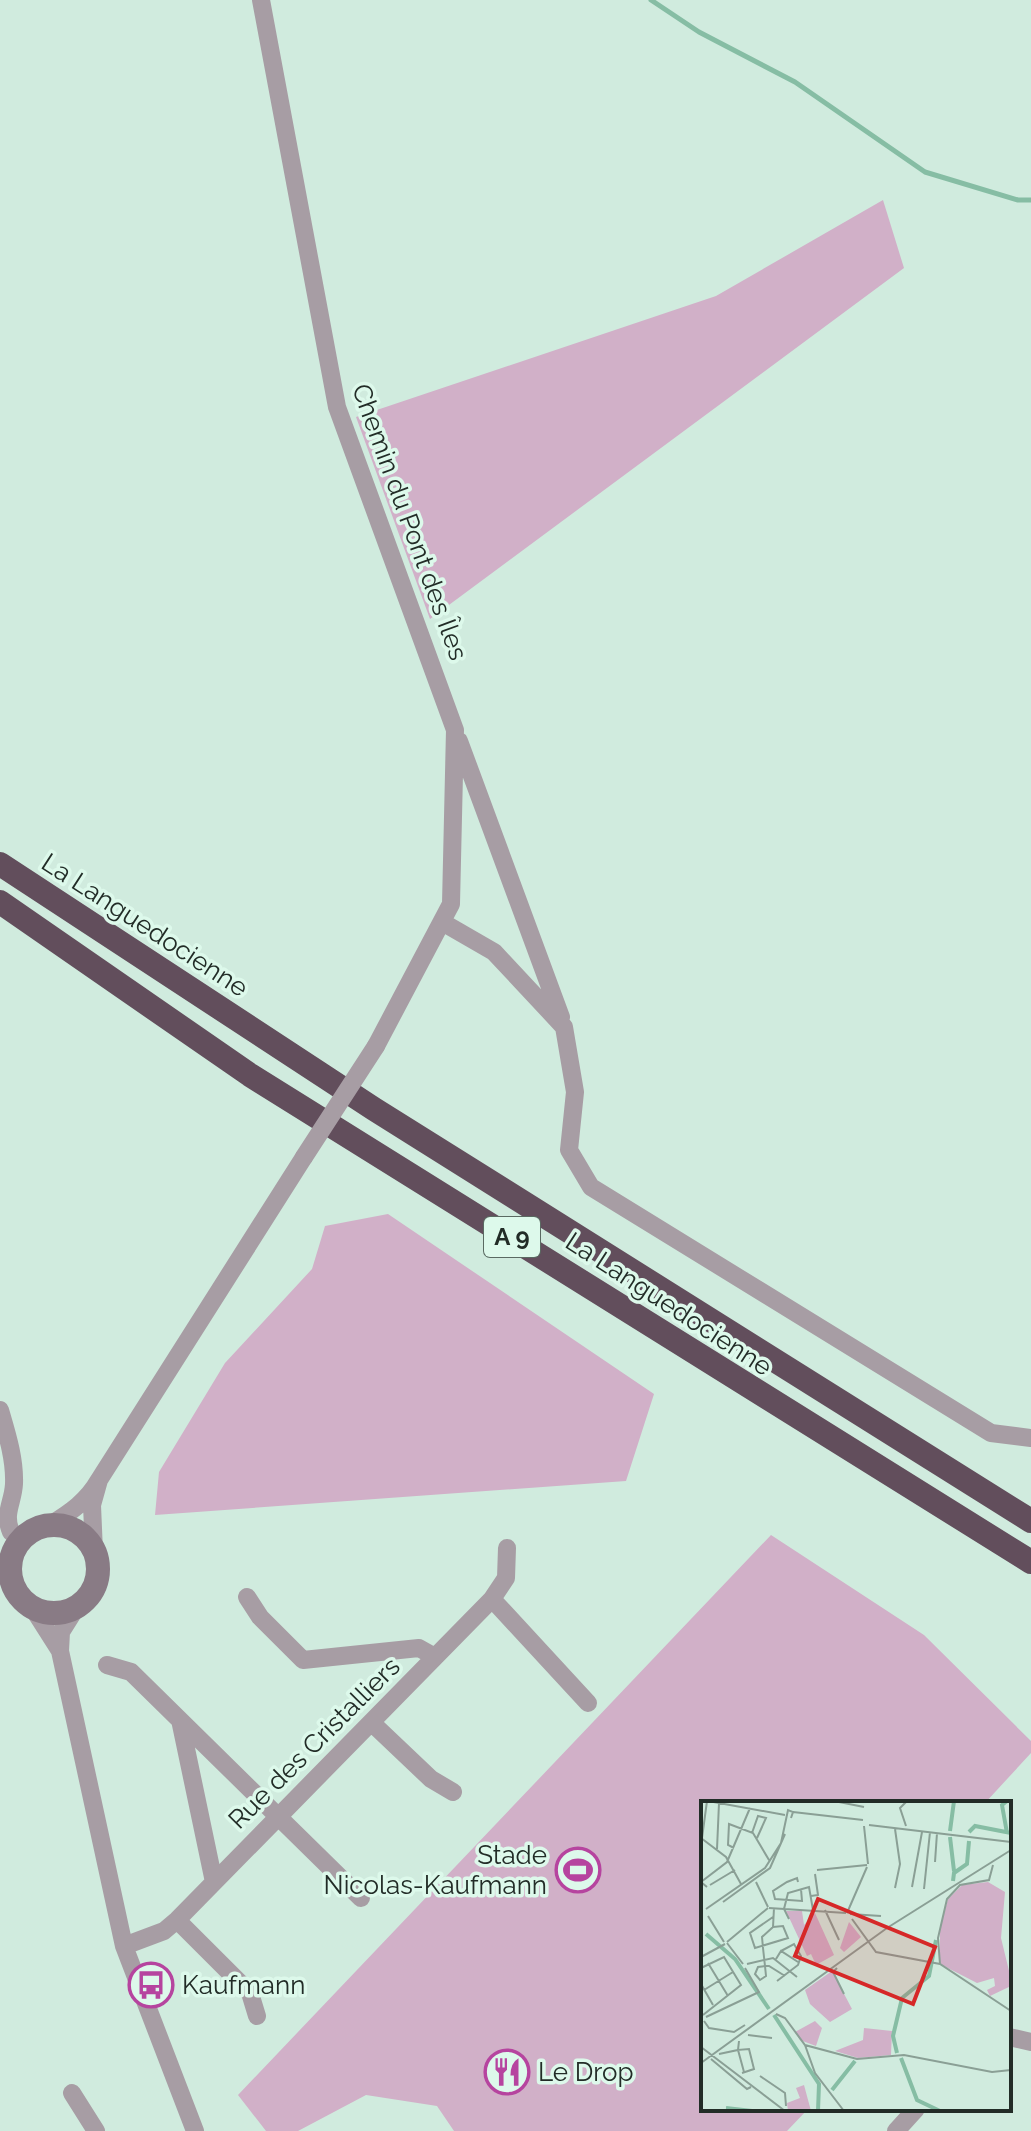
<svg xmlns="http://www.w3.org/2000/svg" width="1031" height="2131" viewBox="0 0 1031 2131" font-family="Raleway,sans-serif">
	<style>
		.green { fill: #d1b0c8 }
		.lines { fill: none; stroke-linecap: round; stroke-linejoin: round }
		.stream { stroke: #86bda4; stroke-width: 5 }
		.street { stroke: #a79da4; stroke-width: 18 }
		.secondary { stroke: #897b85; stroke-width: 24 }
		.highway { stroke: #624e5c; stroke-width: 24 }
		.street-bridge { stroke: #a79da4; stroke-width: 18 }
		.labels { text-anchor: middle; stroke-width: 7; stroke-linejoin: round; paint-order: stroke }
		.shield { fill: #ddf9eb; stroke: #5a6a62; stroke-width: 2 }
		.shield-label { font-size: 24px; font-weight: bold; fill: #222c27 }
		.street-label { font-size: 26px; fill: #222c27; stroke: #ddf9eb }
		.poi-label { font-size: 26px; fill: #222c27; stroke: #ddf9eb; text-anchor: start }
		.inset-river { fill: none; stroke: #86bda4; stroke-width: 4 }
		.inset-road { fill: none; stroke: #8a9f95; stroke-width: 2 }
		.view { fill: #d62828; fill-opacity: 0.15; stroke: #d62828; stroke-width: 4 }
		.inset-edge { fill: none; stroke: #222c27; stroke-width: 4 }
	</style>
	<rect width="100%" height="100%" fill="#d0ebde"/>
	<!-- green -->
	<path class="green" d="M 883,200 L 904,268 L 430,619 L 356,417 L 716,296 Z
		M 388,1214 L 654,1394 L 626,1481 L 155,1515 L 159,1472 L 225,1363 L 312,1269 L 325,1226 Z
		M 771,1535 L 924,1635 L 1031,1741 L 1031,1753 L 985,1803 L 703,1803 L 703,2109 L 808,2109 L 787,2131 L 454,2131 L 437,2106 L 366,2095 L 298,2131 L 266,2131 L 238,2095 Z"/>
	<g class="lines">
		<!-- stream -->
		<path class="stream" d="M 651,0 L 699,32 L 795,82 L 925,172 L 1018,200 L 1031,200"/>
		<!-- street -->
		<path class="street" d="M 261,0 L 337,407 L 455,730 L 451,904 L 376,1046
			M 459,741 L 561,1017
			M 442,922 L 494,952 L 564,1027 L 575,1092 L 569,1150 L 591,1187 L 991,1433 L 1031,1438
			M 0,1410 C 7,1434 15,1459 14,1484 C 13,1503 3,1513 11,1532 L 22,1538
			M 99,1480 L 304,1157
			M 50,1525 C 71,1512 87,1501 99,1480 L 92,1505 L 94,1552
			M 247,1597 L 260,1617 L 303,1660 L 419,1648 L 435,1657
			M 492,1599 L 588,1703
			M 78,1605 L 61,1632 L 60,1651 L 124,1946 L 195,2131
			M 32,1607 L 60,1651
			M 107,1665 L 131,1672 L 361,1898
			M 180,1720 L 214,1882
			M 372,1723 L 431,1779 L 453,1792
			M 177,1920 L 250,1993 L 257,2016
			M 124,1946 L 164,1931 L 177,1920 L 492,1599 L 506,1578 L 507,1548
			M 1009,2037 L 1031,2042
			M 72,2093 L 96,2131
			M 896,2131 L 916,2109"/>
		<!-- secondary -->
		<path class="secondary" d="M10 1569a44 44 0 1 1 88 0a44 44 0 1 1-88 0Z"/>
		<!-- highway -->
		<path class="highway" d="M 0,864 L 374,1109 L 1031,1521
			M 0,902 L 250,1075 L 1031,1562"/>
		<!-- street-bridge -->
		<path class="street-bridge" d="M 304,1157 L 376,1046"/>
	</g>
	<!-- icons -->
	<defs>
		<g id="stadium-ring" transform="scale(2.3)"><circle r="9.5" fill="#ddf9eb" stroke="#b6449f" stroke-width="1.5"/><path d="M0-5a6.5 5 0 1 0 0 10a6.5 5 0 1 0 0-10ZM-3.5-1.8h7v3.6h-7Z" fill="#b6449f"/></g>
		<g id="bus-ring" transform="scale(2.3)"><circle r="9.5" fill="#ddf9eb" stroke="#b6449f" stroke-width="1.5"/><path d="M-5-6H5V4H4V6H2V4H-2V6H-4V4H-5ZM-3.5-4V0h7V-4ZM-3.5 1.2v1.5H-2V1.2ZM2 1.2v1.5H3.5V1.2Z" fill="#b6449f"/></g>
		<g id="restaurant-ring" transform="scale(2.3)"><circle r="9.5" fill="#ddf9eb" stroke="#b6449f" stroke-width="1.5"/><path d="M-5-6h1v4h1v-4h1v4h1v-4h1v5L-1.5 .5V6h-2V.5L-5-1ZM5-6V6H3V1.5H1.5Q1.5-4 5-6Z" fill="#b6449f"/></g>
	</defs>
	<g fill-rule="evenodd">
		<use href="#stadium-ring" x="578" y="1870"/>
		<use href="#bus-ring" x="151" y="1985"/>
		<use href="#restaurant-ring" x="507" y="2072"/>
	</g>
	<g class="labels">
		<!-- shield labels -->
		<rect class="shield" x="484" y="1217" width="56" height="40" rx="6"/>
		<g class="shield-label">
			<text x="512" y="1245">A 9</text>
		</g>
		<!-- street labels -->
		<g class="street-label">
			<text transform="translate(410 522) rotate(70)" y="9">Chemin du Pont des Îles</text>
			<text transform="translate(145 925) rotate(33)" y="9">La Languedocienne</text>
			<text transform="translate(669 1304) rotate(33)" y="9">La Languedocienne</text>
			<text transform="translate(314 1743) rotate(-45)" y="9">Rue des Cristalliers</text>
		</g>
		<!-- poi labels -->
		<g class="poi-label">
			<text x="547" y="1864" text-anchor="end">Stade<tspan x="547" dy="30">Nicolas-Kaufmann</tspan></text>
			<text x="182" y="1994">Kaufmann</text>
			<text x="538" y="2081">Le Drop</text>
		</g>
	</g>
	<!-- overview -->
	<g transform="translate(701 1801)">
		<rect width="310" height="310" fill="#d0ebde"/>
		<path d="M 287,81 L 304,91 L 300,137 L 310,178 L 310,185 L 289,195 L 286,189 L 294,185 L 293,177 L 276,182 L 239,163 L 239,127 L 247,98 L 261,84 ZM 85,110 L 101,110 L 103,124 L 114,112 L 133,154 L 115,164 L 110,153 L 106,155 ZM 148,121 L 160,136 L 143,151 L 139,147 ZM 131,170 L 151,208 L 129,221 L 109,203 L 104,189 ZM 114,220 L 121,227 L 115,245 L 99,239 L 94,231 ZM 163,227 L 191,230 L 190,254 L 157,257 L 134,250 L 162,239 ZM 103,284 L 110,310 L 87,310 L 86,302 L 99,297 L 95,287 Z" fill="#d1b0c8"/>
		<path class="inset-river" d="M 249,30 L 253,0M 268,31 L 274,25 L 310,32M 306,32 L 301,4 L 306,0M 249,36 L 253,70M 252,80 L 253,72 L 266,63 L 268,40M 5,133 L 34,158 L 68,208M 73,214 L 118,283 L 117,310M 196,252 L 192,235 L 201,197 L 228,175 L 235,139M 200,257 L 216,299 L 239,310M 131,289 L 154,260M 25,307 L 51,310"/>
		<path class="inset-road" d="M 7,0 L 84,14M 133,0 L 163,6M 92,11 L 162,19M 168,24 L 310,41M 163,25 L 167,63M 205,25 L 199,7 L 206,0M 194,28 L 199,63 L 194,87M 51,32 L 57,15 L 65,17 L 56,37M 0,37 L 25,56 L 40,83M 1,37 L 6,0M 33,47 L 27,44 L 28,23 L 52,32 L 68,59M 16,48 L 18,2M 234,61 L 236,32M 116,69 L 166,64M 55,81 L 67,106M 97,81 L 96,77 L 86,81 L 72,90 L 74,98 L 101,100 L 100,88M 9,84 L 34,69M 6,86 L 0,81 L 26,61 L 49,7M 211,86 L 221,31M 223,88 L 229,31M 110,95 L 117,94 L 114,73M 22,101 L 69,67 L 84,33M 68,107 L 145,112M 73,107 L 72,126 L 61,136 L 62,147 L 64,165 L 65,175 L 59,179 L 54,173 L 57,166 L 64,165 L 68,165 L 84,175M 5,108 L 64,67 L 80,42 L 87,9 L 92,11 L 90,17M 124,109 L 138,139M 146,112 L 166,66M 149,113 L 180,115M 7,115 L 23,141M 88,118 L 83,108 L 87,92 L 108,86 L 112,109M 151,118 L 175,151 L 239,163 L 310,210M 72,126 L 82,125 L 87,137 L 54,147 L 49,132 L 72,116M 26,141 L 67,107M 26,142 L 42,163M 0,156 L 24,143M 75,158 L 80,150 L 97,161M 7,162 L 27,195M 46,163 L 72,157 L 96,176M 239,163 L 237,137 L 246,98 L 259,84 L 288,79 L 292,64M 0,167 L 23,156 L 40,184 L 2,214M 136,167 L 132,171 L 143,193M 76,180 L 97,164 L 100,155 L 93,143 L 80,150M 0,183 L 12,204M 3,189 L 32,171M 75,213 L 84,217 L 104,244 L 156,258 L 203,254 L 291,271 L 310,269M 5,216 L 58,191 L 44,167M 3,220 L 8,227 L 33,231 L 44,224M 47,234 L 71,237M 38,240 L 37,249 L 48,248 L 53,268 L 41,272M 104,244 L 114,272 L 143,310M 0,246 L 84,310M 18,253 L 37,249 L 43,271M 10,258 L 46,288 L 50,286M 0,262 L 186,127 L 310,49M 59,275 L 84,292 L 85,305"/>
		<path class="view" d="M 117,98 L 234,146 L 212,203 L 94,155 Z"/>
		<rect width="310" height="310" class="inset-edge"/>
	</g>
</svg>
